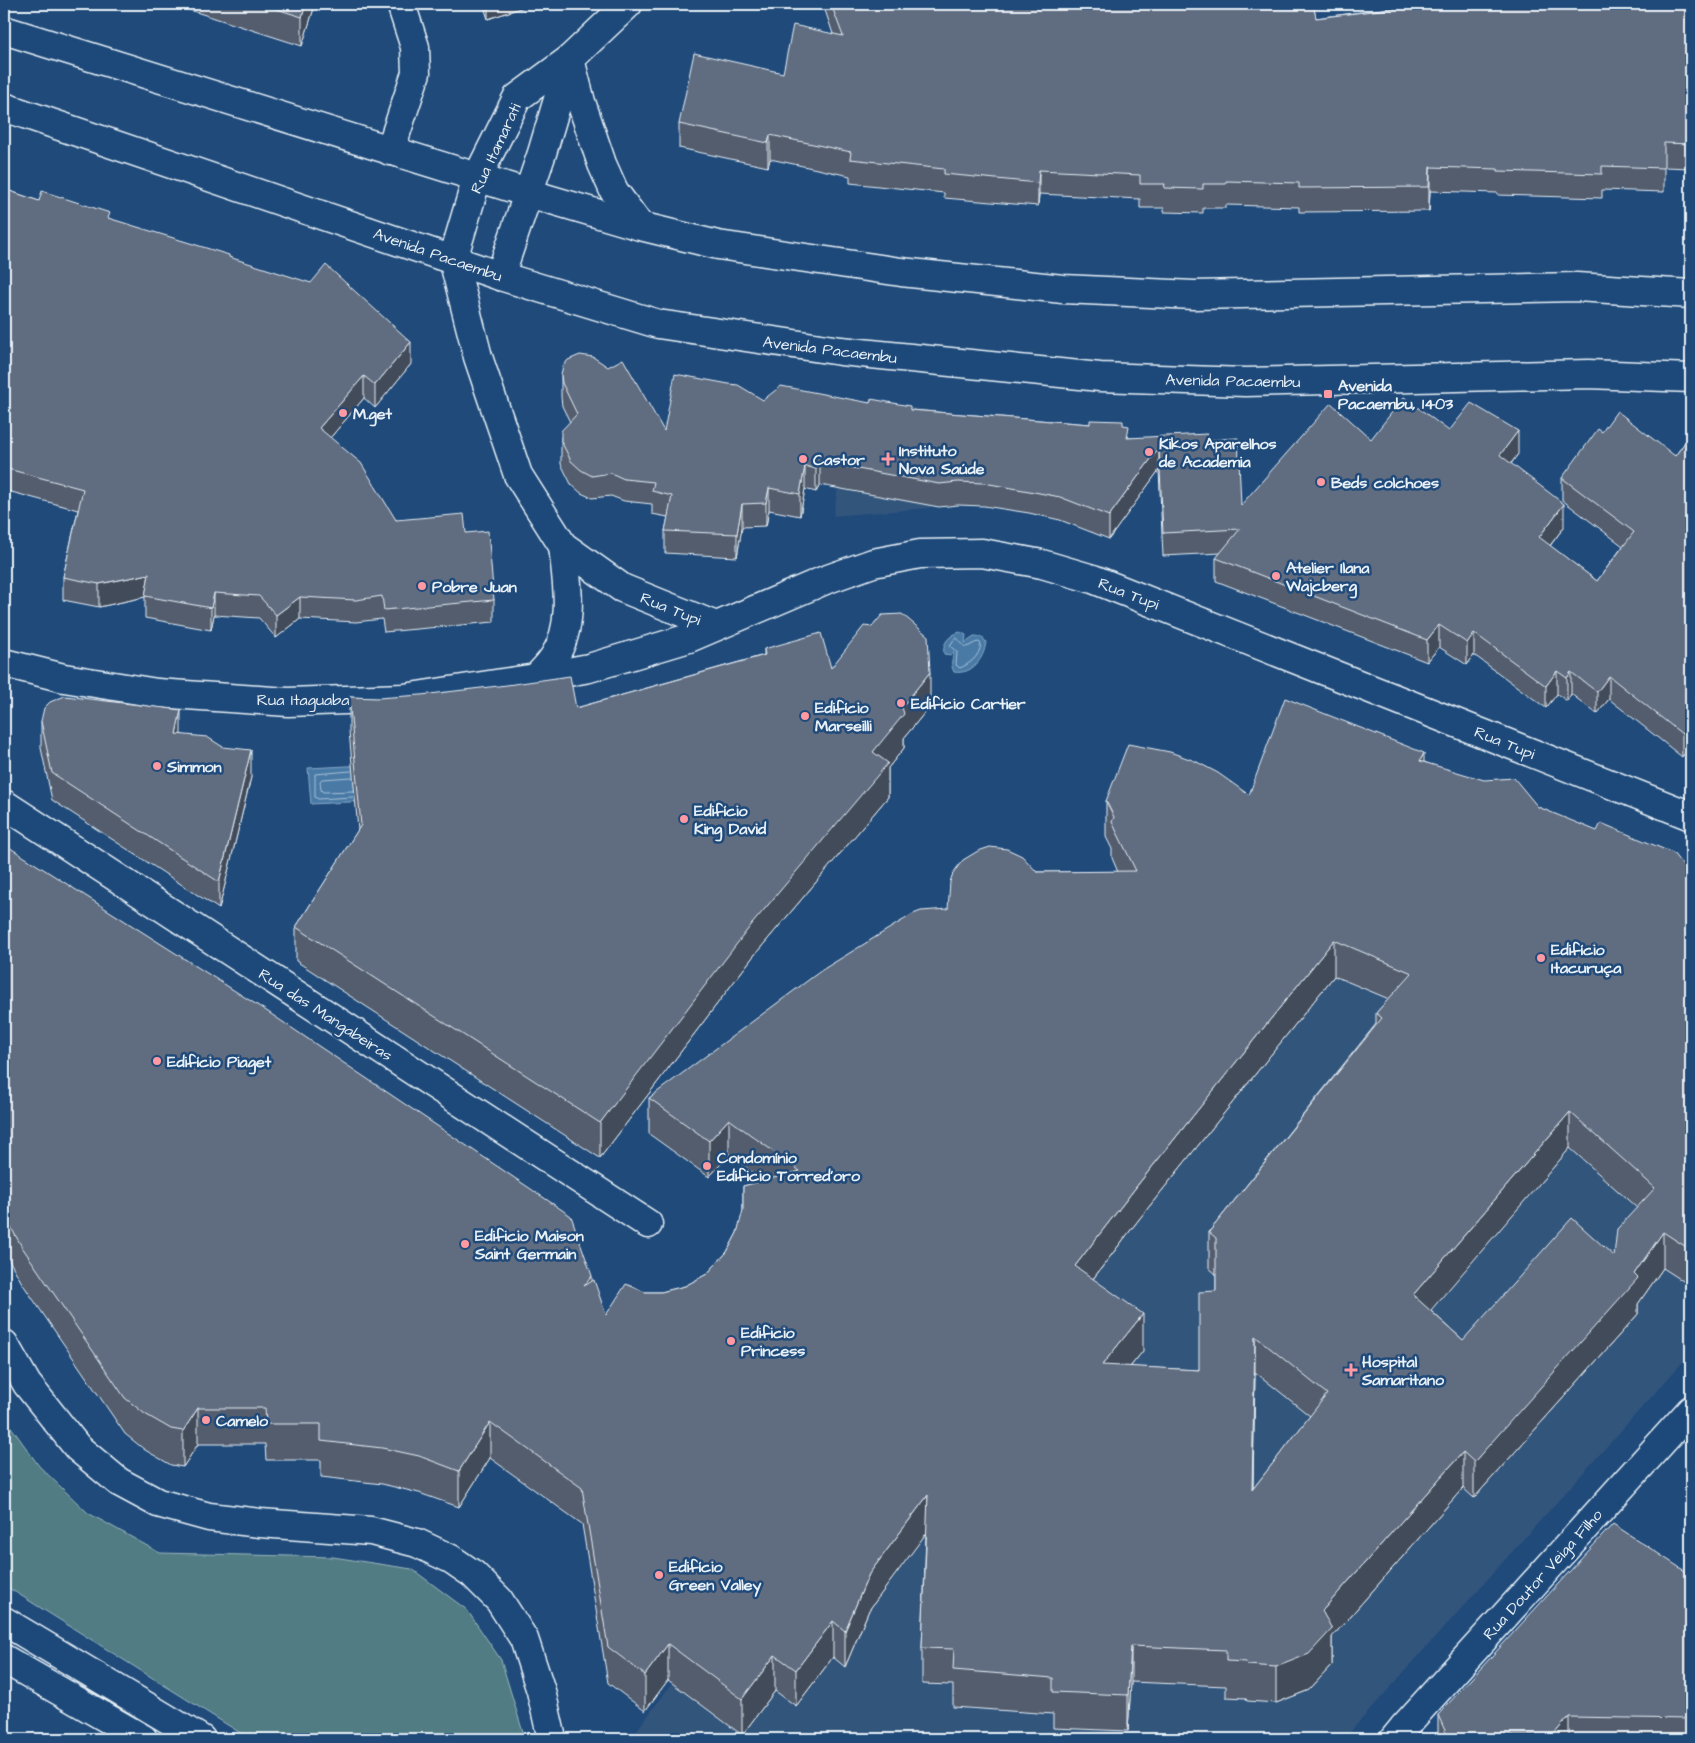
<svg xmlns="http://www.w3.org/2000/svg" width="1695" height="1743" viewBox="0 0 1695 1743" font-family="'Architects Daughter',sans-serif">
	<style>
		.built { fill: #32547c }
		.green { fill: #517c84; stroke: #9cb6be }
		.water { fill: #497aa6; stroke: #89aac7 }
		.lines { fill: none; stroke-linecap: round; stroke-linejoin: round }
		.shore { stroke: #a8c1d7; stroke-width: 1 }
		.street-casing { stroke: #e8f1f8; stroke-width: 31 }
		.secondary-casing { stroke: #e8f1f8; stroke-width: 31 }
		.primary-casing { stroke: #e8f1f8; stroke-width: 31 }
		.street { stroke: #1f4a7a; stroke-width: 28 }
		.secondary { stroke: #1f4a7a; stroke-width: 28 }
		.primary { stroke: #1f4a7a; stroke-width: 28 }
		.wall { fill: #535d6e; stroke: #e8f1f8; fill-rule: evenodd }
		.shaded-wall { fill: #434c5a; stroke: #e8f1f8 }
		.building { fill: #606c80; stroke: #e8f1f8; fill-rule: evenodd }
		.poi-dot { fill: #ff9aa2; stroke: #1f4a7a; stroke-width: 2 }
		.labels { text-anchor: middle; stroke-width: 5; stroke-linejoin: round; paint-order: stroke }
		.street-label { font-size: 16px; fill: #e8f1f8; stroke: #1f4a7a }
		.poi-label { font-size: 16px; font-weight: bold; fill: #e8f1f8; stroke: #1f4a7a; text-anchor: start }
	</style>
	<rect width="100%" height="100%" fill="#1f4a7a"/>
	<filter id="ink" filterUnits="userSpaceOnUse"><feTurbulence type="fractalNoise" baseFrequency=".02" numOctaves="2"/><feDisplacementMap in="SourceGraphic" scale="10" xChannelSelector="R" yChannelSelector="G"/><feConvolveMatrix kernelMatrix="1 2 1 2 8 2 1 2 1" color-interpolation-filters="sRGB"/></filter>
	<g filter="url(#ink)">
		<!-- built -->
		<path class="built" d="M 853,401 L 939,411 L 930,508 L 833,516 Z
			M 1334,976 L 1435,1019 L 1691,1006 L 1691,1353 L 1344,1739 L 630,1739 L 705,1640 L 1063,1319 L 1140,1218 Z"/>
		<!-- green -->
		<path class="green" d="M 4,1417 L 39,1466 L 88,1513 L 160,1553 L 333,1557 L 412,1569 L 467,1610 L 501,1660 L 525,1739 L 250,1739 L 4,1585 Z"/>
		<!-- water -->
		<path class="water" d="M 960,632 L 966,635 L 965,643 L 974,637 L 982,637 L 986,642 C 984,659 972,675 954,672 C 950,664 952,660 954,652 L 950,655 L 944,654 C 942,642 950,635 960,632 Z
			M 425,762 L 426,798 L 311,804 L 308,768 Z"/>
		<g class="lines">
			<!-- shore -->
			<path class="shore" d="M 957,638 L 965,647 C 971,647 973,642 979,642 L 981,644 C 979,657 971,663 960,668 L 956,665 L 957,652 L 950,646 L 953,641 Z
				M 351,771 L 315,774 L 315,797 L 318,799 L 353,797
				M 352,777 L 322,779 L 320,781 L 321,790 L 323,792 L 353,791"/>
			<!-- street casing -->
			<g class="street-casing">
				<path id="street" d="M 628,4 L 570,59 L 517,98 L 477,178 L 453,259 L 478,357 L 518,475 L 563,546 L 622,588 L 716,626
					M 390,151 L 416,73 L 415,47 L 401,4
					M 500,276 L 542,153 L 570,59
					M 4,663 L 64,678 L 157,693 L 288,702 L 404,698 L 536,678 L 589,668 L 689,638 L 825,580 L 873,563 L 920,554 L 982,553 L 1042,564 L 1093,579 L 1691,816
					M 536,678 C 542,672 549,665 554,657 C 575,625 567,583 563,546
					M 4,804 L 648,1224
					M 4,1344 L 27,1384 L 78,1448 L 119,1482 L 158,1503 L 209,1517 L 260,1523 L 371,1531 L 417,1543 L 451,1559 L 473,1574 L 499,1600 L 524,1639 L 541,1691 L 552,1739
					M 4,1621 L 201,1739
					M 4,1659 L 143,1739"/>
			</g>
			<!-- secondary casing -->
			<g class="secondary-casing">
				<path id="secondary" d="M 1394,1739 L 1403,1728 L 1691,1410"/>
			</g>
			<!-- primary casing -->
			<g class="primary-casing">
				<path id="primary" d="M 4,30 L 528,193 L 640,226 L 718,245 L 901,272 L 1063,289 L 1194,295 L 1576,287 L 1691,294
					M 570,59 L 581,102 L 602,164 L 614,191 L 640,226
					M 4,107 L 500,276 L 658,324 L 841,351 L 1100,377 L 1245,382 L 1588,374 L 1691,378"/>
			</g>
			<!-- street -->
			<use href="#street" class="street"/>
			<!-- secondary -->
			<use href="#secondary" class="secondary"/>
			<!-- primary -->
			<use href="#primary" class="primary"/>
		</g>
		<!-- wall -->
		<path class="wall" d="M 171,4 L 315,4 L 315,5 L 302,46 Z
			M 483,4 L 532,4 L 488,19 Z
			M 823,4 L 1313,4 L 1316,18 L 1397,7 L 1396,4 L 1691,4 L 1691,168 L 1664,167 L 1664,192 L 1602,190 L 1602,198 L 1498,195 L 1498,193 L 1430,191 L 1429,211 L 1299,212 L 1299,207 L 1226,205 L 1226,208 L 1203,208 L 1203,213 L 1164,212 L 1164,208 L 1140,208 L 1140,199 L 1039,194 L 1038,206 L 944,198 L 944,193 L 850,183 L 850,176 L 770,159 L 768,167 L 679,148 L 679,124 L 783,73 L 833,34 Z
			M 4,189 L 39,201 L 110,219 L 229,257 L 411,364 L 375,408 L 364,398 L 330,438 L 396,520 L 466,533 L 494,600 L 494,622 L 384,632 L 382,619 L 356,622 L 300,619 L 276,638 L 259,618 L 214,615 L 211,630 L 145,618 L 145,597 L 99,607 L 63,600 L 63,577 L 78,510 L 4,490 Z
			M 561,374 L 664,431 L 763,400 L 870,403 L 910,410 L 1090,424 L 1123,425 L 1129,438 L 1207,440 L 1241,505 L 1371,439 L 1449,431 L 1518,454 L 1511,464 L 1564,527 L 1550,546 L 1597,581 L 1623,546 L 1562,500 L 1562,478 L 1602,432 L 1675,456 L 1691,434 L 1691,747 L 1690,746 L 1682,757 L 1609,699 L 1597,714 L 1571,694 L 1567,701 L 1557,694 L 1546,708 L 1474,655 L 1467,665 L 1439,647 L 1427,662 L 1216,581 L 1216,558 L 1221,553 L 1163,556 L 1159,470 L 1109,539 L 1060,520 L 1029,513 L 984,506 L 958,505 L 939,507 L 820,485 L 816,492 L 805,489 L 800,516 L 769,510 L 766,526 L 742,527 L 737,557 L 665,553 L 665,531 L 668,517 L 652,514 L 652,504 L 624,501 L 611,496 L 592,498 L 581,493 L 571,484 L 561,464 L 561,437 L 570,422 L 562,406 L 561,397 Z
			M 764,649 L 831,668 L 930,706 L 904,738 L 904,748 L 888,768 L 888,797 L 752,958 L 600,1158 L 296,961 L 296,927 L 358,830 L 349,731 L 349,697 L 576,708 L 764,655 Z
			M 41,721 L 181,735 L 251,777 L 219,909 L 52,800 L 41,748 Z
			M 1424,762 L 1538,807 L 1691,876 L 1691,1286 L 1663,1268 L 1638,1304 L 1638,1314 L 1474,1498 L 1463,1488 L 1332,1637 L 1332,1665 L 1309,1690 L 1276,1703 L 1247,1701 L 1246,1698 L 1226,1697 L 1226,1686 L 1131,1682 L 1128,1731 L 1053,1728 L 1053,1714 L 953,1707 L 953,1685 L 922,1684 L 922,1648 L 926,1533 L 869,1610 L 845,1667 L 833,1657 L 796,1706 L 775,1691 L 742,1735 L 668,1680 L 645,1711 L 608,1683 L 582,1524 L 490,1458 L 459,1507 L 419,1493 L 382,1484 L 321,1477 L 321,1460 L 266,1460 L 265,1444 L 198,1444 L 183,1467 L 171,1465 L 145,1450 L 125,1434 L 22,1283 L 4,1251 L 4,844 L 592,1281 L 606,1315 L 645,1292 L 661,1292 L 685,1286 L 707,1274 L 727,1252 L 737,1233 L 743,1213 L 743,1186 L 764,1181 L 729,1155 L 709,1177 L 649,1134 L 649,1098 L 948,909 L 1037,872 L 1118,872 L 1112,858 L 1112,849 L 1106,837 L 1106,801 L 1249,795 ZM 1334,976 L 1389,999 L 1376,1013 L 1376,1024 L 1209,1232 L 1209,1268 L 1216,1274 L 1216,1291 L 1199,1370 L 1130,1367 L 1143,1351 L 1093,1279 L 1140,1218 ZM 1570,1148 L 1637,1208 L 1614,1256 L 1463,1340 L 1430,1310 ZM 1255,1372 L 1310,1416 L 1253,1489 Z
			M 1691,1575 L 1691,1739 L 1438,1739 L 1438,1715 Z"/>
		<!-- shaded-wall -->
		<path class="shaded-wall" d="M 306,4 L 315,4 L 315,5 L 302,46 L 302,17 Z
			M 488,4 L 532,4 L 488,19 Z
			M 770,135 L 770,159 L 768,167 L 768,143 Z
			M 1430,167 L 1430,191 L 1429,211 L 1429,187 Z
			M 1039,170 L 1039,194 L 1038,206 L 1038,183 Z
			M 411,342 L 411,364 L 375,408 L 375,385 Z
			M 364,376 L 364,398 L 319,451 L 319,428 Z
			M 1518,431 L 1518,454 L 1500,478 L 1500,455 Z
			M 1159,448 L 1159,470 L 1109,539 L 1109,516 Z
			M 820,462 L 820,485 L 816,492 L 816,469 Z
			M 805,466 L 805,489 L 800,516 L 800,494 Z
			M 769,488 L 769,510 L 766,526 L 766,503 Z
			M 742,504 L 742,527 L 737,557 L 737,534 Z
			M 1564,504 L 1564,527 L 1539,560 L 1539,537 Z
			M 149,574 L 145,597 L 99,607 L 99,584 Z
			M 214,593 L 214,615 L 211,630 L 211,608 Z
			M 300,597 L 300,619 L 276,638 L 276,615 Z
			M 1439,625 L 1439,647 L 1427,662 L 1427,640 Z
			M 1474,633 L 1474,655 L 1467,665 L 1467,643 Z
			M 1557,671 L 1557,694 L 1546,708 L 1546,686 Z
			M 930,672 L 930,706 L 904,738 L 904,748 L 888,768 L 888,797 L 752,958 L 600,1158 L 600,1123 L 873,752 L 902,707 Z
			M 1571,672 L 1571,694 L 1567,701 L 1567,678 Z
			M 1609,676 L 1609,699 L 1597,714 L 1597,692 Z
			M 181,710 L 181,737 L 176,734 Z
			M 1690,724 L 1690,746 L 1682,757 L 1682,734 Z
			M 251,750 L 251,777 L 219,909 L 219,882 Z
			M 1424,753 L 1424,789 L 1420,761 Z
			M 1334,940 L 1334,976 L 1140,1218 L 1075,1302 L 1075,1266 L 1140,1182 Z
			M 1570,1112 L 1570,1148 L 1413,1331 L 1413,1295 Z
			M 729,1119 L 729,1155 L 709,1177 L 709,1141 Z
			M 1663,1232 L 1663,1268 L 1638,1304 L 1638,1314 L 1474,1498 L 1474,1462 L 1634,1274 Z
			M 592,1276 L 592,1312 L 584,1286 Z
			M 1143,1314 L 1143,1351 L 1102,1401 L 1102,1365 Z
			M 1255,1336 L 1255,1372 L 1252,1526 L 1252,1490 Z
			M 198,1408 L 198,1444 L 183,1467 L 183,1431 Z
			M 490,1422 L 490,1458 L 459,1507 L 459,1471 Z
			M 1463,1452 L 1463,1488 L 1332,1637 L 1332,1665 L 1309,1690 L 1276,1703 L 1276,1667 L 1322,1611 Z
			M 928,1495 L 928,1531 L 869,1610 L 845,1667 L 845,1631 L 869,1574 Z
			M 833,1621 L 833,1657 L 796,1706 L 796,1670 Z
			M 668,1644 L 668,1680 L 645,1711 L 645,1675 Z
			M 1131,1646 L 1131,1682 L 1128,1731 L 1128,1695 Z
			M 775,1655 L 775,1691 L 742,1735 L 742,1699 Z
			M 1569,1717 L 1569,1739 L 1553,1739 L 1553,1735 Z"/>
		<!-- building -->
		<path class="building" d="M 261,4 L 306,4 L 302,17 Z
			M 831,4 L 1313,4 L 1316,18 L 1403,7 L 1402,4 L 1691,4 L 1691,144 L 1664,143 L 1664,168 L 1602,166 L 1602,174 L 1498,171 L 1498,169 L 1430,167 L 1429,187 L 1299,188 L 1299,183 L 1226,181 L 1226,184 L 1203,184 L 1203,189 L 1164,188 L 1165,184 L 1140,184 L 1140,175 L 1039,170 L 1038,183 L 944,174 L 944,169 L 850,159 L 851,152 L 770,135 L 768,143 L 679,124 L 694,53 L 783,73 L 793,25 L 843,36 Z
			M 4,189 L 39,201 L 42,191 L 110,213 L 108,218 L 229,255 L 229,257 L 311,283 L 326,265 L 411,342 L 375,385 L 364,376 L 319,428 L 361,463 L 396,520 L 464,514 L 466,533 L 488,531 L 494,600 L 384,610 L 382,596 L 356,600 L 300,597 L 276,615 L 259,596 L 214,593 L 211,608 L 145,596 L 149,574 L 99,584 L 63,577 L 83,489 L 4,468 L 4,405 L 6,397 L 4,396 Z
			M 580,355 L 593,357 L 608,367 L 623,359 L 664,431 L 675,374 L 729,384 L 738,385 L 763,400 L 781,386 L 870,403 L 871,399 L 910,406 L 910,410 L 1090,424 L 1090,420 L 1123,421 L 1123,425 L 1129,426 L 1127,438 L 1207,434 L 1207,440 L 1238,438 L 1241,505 L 1331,403 L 1371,439 L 1404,397 L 1449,431 L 1471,403 L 1518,431 L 1500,455 L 1564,504 L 1539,537 L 1597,581 L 1634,532 L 1562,478 L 1598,429 L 1602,432 L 1617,411 L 1675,456 L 1691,434 L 1691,725 L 1690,724 L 1682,734 L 1609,676 L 1597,692 L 1571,672 L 1567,678 L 1557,671 L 1546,686 L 1474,633 L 1467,643 L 1439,625 L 1427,640 L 1216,558 L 1240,529 L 1163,533 L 1159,448 L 1109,516 L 1060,497 L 1029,491 L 984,483 L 958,482 L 939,484 L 820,462 L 816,469 L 805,466 L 800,494 L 769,488 L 766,503 L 742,504 L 737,534 L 665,531 L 672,496 L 652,491 L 654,482 L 624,479 L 611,473 L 592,476 L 581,470 L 571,461 L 561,441 L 561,431 L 577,414 L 562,383 L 561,374 L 563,366 L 568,360 Z
			M 902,614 L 928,636 L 930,672 L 902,707 L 904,714 L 873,752 L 888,763 L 752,924 L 600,1123 L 296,927 L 361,825 L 349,697 L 378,698 L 421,695 L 507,685 L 570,676 L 576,708 L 765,655 L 764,649 L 821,633 L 831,668 L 864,626 L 872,627 L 882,615 Z
			M 65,696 L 181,710 L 176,734 L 207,737 L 223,747 L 251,750 L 219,882 L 52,773 L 41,721 L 44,708 L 50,702 Z
			M 1285,698 L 1424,753 L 1420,761 L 1484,780 L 1514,778 L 1538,807 L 1597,831 L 1601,823 L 1673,853 L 1691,876 L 1691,1250 L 1663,1232 L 1634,1274 L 1638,1278 L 1474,1462 L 1463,1452 L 1322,1611 L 1332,1629 L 1309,1654 L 1276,1667 L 1247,1665 L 1246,1662 L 1226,1661 L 1226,1650 L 1131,1646 L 1128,1695 L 1053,1692 L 1053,1678 L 953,1670 L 954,1649 L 922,1648 L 928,1495 L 869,1574 L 845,1631 L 833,1621 L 796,1670 L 775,1655 L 742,1699 L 668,1644 L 645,1675 L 608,1647 L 582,1488 L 490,1422 L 459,1471 L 419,1456 L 382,1448 L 321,1441 L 321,1424 L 266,1424 L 265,1408 L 198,1408 L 183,1431 L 171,1429 L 145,1414 L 125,1398 L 22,1247 L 4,1215 L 4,844 L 268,1012 L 571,1216 L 592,1276 L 584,1286 L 594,1280 L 606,1315 L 626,1284 L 645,1292 L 661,1292 L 685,1286 L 707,1274 L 727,1252 L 737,1233 L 743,1210 L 743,1186 L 800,1171 L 729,1119 L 709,1141 L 649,1098 L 822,970 L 913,914 L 921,911 L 948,909 L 950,882 L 953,873 L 963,860 L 978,851 L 990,847 L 1007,849 L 1022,856 L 1037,872 L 1136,871 L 1112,822 L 1114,817 L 1106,801 L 1128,744 L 1170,752 L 1195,761 L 1218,773 L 1249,795 ZM 1334,940 L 1412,973 L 1376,1013 L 1382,1018 L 1209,1232 L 1216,1238 L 1216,1291 L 1199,1292 L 1199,1370 L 1102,1365 L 1143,1314 L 1075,1266 L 1140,1182 ZM 1570,1112 L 1655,1188 L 1617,1229 L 1614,1256 L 1572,1218 L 1463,1340 L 1413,1295 ZM 1255,1336 L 1327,1394 L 1252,1490 Z
			M 1613,1524 L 1691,1575 L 1691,1719 L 1569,1717 L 1553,1735 L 1447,1735 L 1438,1715 Z"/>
	</g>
	<!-- markers -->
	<g class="poi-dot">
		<rect x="1323" y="389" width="10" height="10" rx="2.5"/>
		<circle cx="343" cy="413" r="5"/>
		<circle cx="1149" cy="452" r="5"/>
		<circle cx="803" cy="459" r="5"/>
		<path d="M885.5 451.5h5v5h5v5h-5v5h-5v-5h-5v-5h5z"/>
		<circle cx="1321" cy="482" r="5"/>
		<circle cx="1276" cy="576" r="5"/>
		<circle cx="422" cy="586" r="5"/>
		<circle cx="901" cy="703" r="5"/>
		<circle cx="805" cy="716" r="5"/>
		<circle cx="157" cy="766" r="5"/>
		<circle cx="684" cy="819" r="5"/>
		<circle cx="1541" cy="958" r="5"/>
		<circle cx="157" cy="1061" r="5"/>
		<circle cx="707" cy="1166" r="5"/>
		<circle cx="465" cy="1244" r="5"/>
		<circle cx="731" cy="1341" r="5"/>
		<path d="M1348.5 1362.5h5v5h5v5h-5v5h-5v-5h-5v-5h5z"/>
		<circle cx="206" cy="1420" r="5"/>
		<circle cx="659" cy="1575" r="5"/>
	</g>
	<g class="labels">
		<!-- street labels -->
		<g class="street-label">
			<text transform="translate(495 148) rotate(-65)" y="6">Rua Itamarati</text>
			<text transform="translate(438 254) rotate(19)" y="6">Avenida Pacaembu</text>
			<text transform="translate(830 349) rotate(7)" y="6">Avenida Pacaembu</text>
			<text transform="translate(1233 380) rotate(1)" y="6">Avenida Pacaembu</text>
			<text transform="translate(1129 593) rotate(21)" y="6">Rua Tupi</text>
			<text transform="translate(671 608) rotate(22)" y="6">Rua Tupi</text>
			<text x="303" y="705">Rua Itaguaba</text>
			<text transform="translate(1505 742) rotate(22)" y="6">Rua Tupi</text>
			<text transform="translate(326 1014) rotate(33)" y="6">Rua das Mangabeiras</text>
			<text transform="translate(1542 1574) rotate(-48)" y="6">Rua Doutor Veiga Filho</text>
		</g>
		<!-- poi labels -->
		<g class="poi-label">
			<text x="1338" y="391">Avenida<tspan x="1338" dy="18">Pacaembu, 1403</tspan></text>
			<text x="353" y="419">M.get</text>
			<text x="1159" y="449">Kikos Aparelhos<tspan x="1159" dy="18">de Academia</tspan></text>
			<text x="899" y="456">Instituto<tspan x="899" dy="18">Nova Saúde</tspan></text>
			<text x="813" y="465">Castor</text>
			<text x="1331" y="488">Beds colchoes</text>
			<text x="1286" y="573">Atelier Ilana<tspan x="1286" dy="18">Wajcberg</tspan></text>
			<text x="432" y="592">Pobre Juan</text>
			<text x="911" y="709">Edifício Cartier</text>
			<text x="815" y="713">Edifício<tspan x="815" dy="18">Marseilli</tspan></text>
			<text x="167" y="772">Simmon</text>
			<text x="694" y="816">Edifício<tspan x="694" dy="18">King David</tspan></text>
			<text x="1551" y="955">Edifício<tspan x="1551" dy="18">Itacuruça</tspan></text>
			<text x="167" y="1067">Edifício Piaget</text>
			<text x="717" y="1163">Condomínio<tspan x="717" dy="18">Edificio Torred'oro</tspan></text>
			<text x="475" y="1241">Edificio Maison<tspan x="475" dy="18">Saint Germain</tspan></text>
			<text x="741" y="1338">Edificio<tspan x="741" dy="18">Princess</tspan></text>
			<text x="1362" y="1367">Hospital<tspan x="1362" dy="18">Samaritano</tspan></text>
			<text x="216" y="1426">Camelo</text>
			<text x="669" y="1572">Edifício<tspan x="669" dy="18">Green Valley</tspan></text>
		</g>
	</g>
	<!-- margin -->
	<rect width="1695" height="1743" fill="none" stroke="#1f4a7a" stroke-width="20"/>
	<rect x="10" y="10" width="1675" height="1723" fill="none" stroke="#e8f1f8" stroke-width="2" filter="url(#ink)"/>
</svg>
